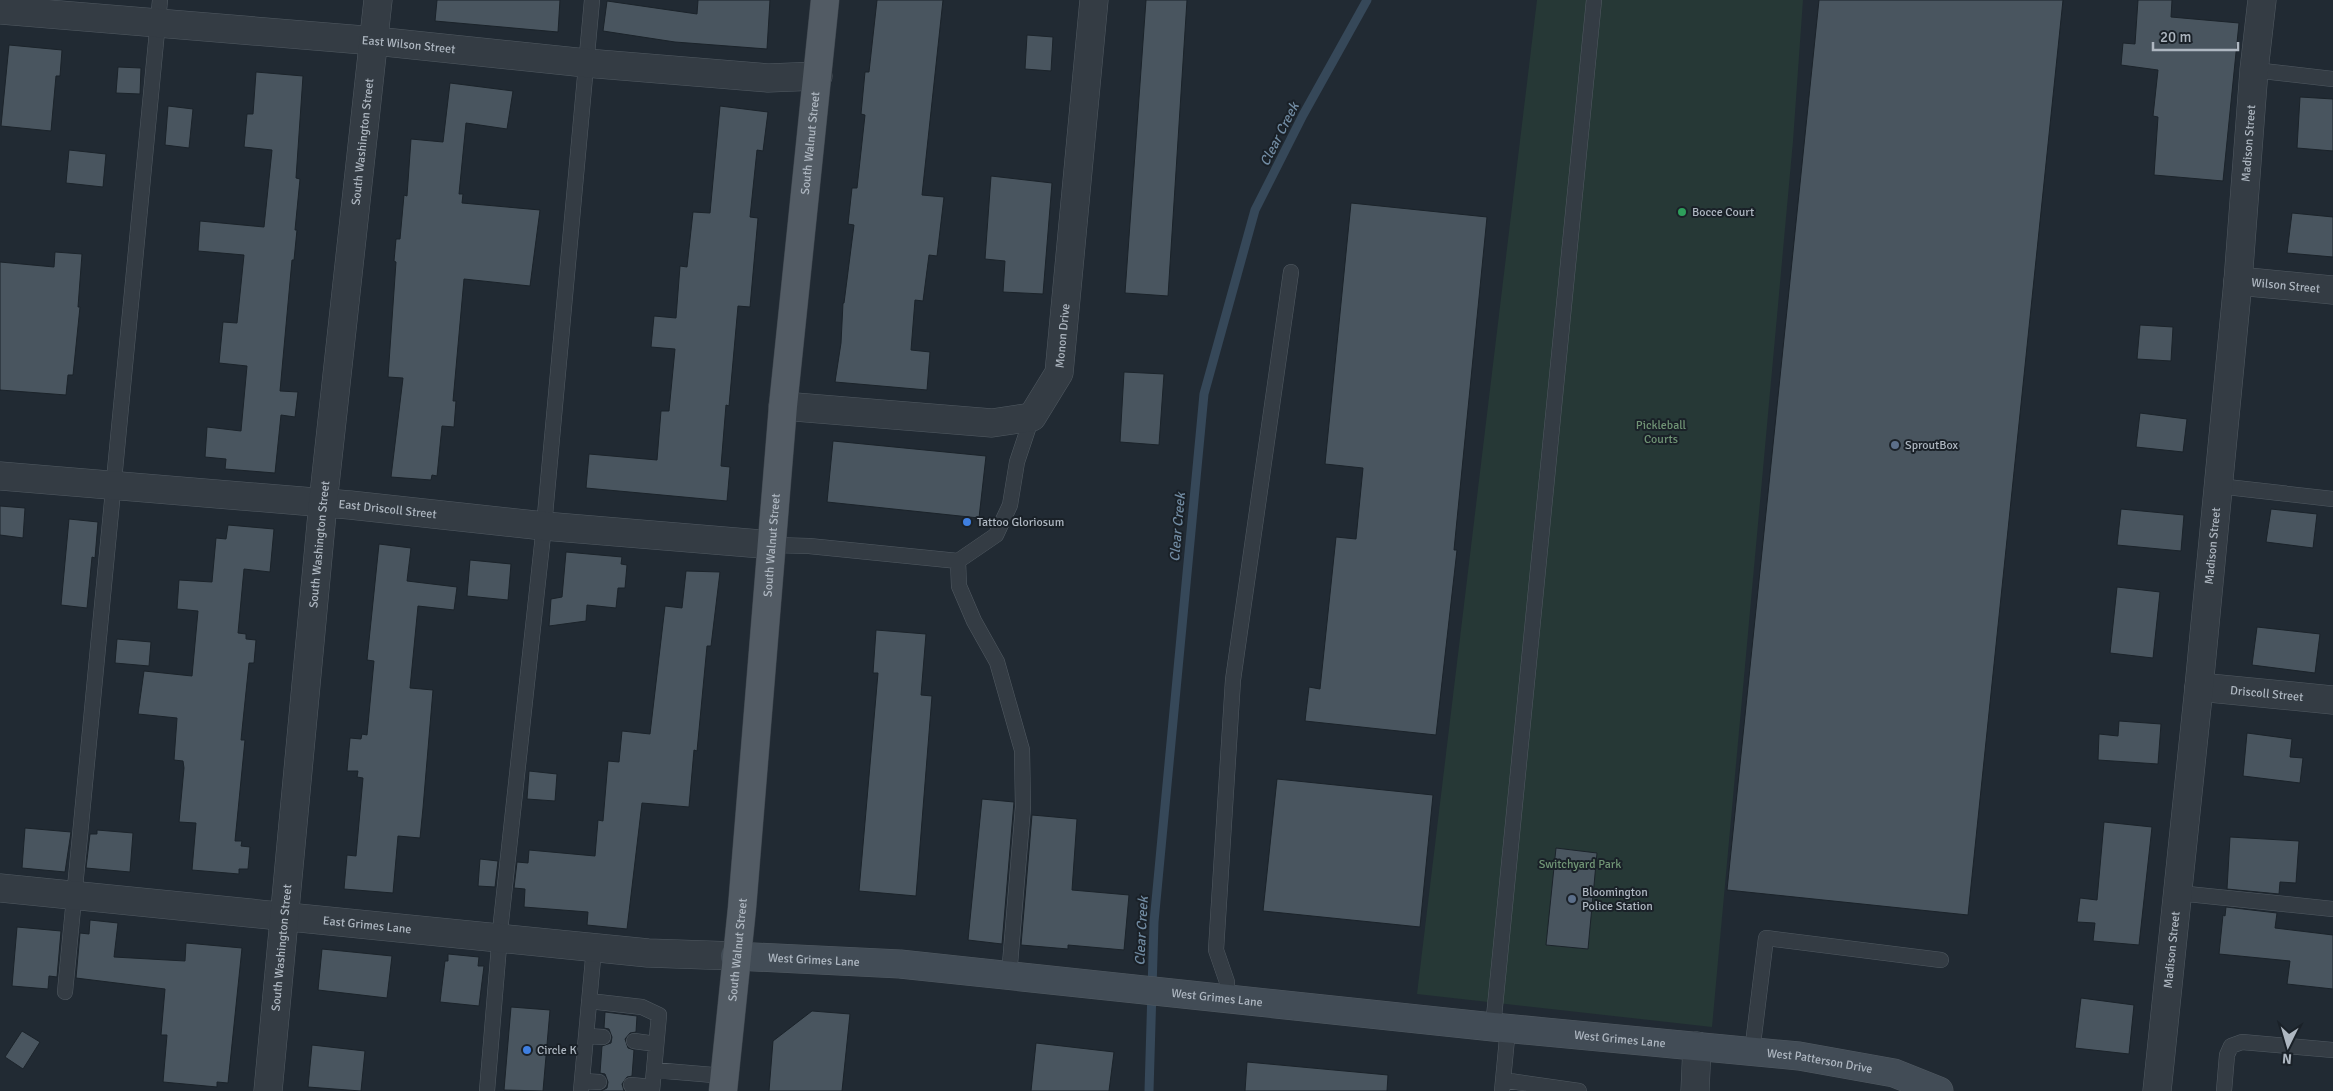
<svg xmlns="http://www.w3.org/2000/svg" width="2333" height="1091" viewBox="0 0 2333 1091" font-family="Signika,sans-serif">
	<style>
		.green { fill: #263836 }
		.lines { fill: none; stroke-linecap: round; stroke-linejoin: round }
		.stream { stroke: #364859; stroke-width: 9 }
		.building { fill: #49555f; stroke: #1b232a }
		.lane-casing { stroke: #515a62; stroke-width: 16 }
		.street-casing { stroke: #515a62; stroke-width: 29 }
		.secondary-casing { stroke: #515a62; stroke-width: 29 }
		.primary-casing { stroke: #3d454d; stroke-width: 29 }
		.lane { stroke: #343c44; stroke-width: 15 }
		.street { stroke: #343c44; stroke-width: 28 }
		.secondary { stroke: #424c56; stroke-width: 28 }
		.primary { stroke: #525b64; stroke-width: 28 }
		.leisure-dot { fill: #2e9e5b; stroke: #1a2128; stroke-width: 2 }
		.service-dot { fill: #5c6f8a; stroke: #1a2128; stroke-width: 2 }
		.shop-dot { fill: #3f7fe0; stroke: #1a2128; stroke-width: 2 }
		.labels { text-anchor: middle; stroke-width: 4; stroke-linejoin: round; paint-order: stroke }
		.street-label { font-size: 12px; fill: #aeb7c1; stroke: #1a2128 }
		.poi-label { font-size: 12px; fill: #aeb7c1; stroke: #1a2128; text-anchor: start }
		.park-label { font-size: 12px; fill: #709475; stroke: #1a2128 }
		.water-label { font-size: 14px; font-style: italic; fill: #718ba2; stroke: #1a2128 }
	</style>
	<rect width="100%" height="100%" fill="#212a33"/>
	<!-- green -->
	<path class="green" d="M 1537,0 L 1803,0 L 1793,141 L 1712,1027 L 1417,994 Z"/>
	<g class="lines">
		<!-- stream -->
		<path class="stream" d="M 1149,1091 L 1154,922 L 1204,394 L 1255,210 L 1303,115 L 1367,0"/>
	</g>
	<!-- building -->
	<path class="building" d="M 437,0 L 560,0 L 558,32 L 435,21 Z
		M 698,0 L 770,0 L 767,49 L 675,42 L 603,31 L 607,1 L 697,14 Z
		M 877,0 L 943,0 L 922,195 L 944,197 L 937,256 L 929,255 L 923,301 L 915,300 L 911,350 L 930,352 L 927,390 L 835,382 L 841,343 L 843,303 L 844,303 L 854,225 L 848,224 L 852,188 L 857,188 L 865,115 L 861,114 L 865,72 L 869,72 Z
		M 1146,0 L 1187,0 L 1168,296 L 1125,293 Z
		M 1819,0 L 2063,0 L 1968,915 L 1727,890 Z
		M 2138,0 L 2172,0 L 2171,17 L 2239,23 L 2223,181 L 2154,175 L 2158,117 L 2153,116 L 2158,70 L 2121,65 L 2123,43 L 2135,44 Z
		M 1027,35 L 1053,37 L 1051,71 L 1025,69 Z
		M 9,45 L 62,50 L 60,76 L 56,76 L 51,131 L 1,126 Z
		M 118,67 L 141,68 L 140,94 L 116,93 Z
		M 256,72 L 303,76 L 296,178 L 300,179 L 295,230 L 297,230 L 294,260 L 292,260 L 280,391 L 298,392 L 295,417 L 281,415 L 275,473 L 225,469 L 226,459 L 205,457 L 207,427 L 241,431 L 247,366 L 219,363 L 223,322 L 237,323 L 244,255 L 198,251 L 200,221 L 264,227 L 272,150 L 244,147 L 247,114 L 253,114 Z
		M 450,83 L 513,91 L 507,129 L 466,123 L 459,194 L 463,194 L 462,203 L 540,210 L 530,286 L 464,279 L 453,401 L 456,401 L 454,427 L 442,426 L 437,476 L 432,475 L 431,480 L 391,477 L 403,378 L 388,377 L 396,262 L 394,261 L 396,239 L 400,239 L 404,195 L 407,196 L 411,139 L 443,142 Z
		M 2300,97 L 2333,99 L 2333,151 L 2297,148 Z
		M 168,106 L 193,109 L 189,148 L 165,145 Z
		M 720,106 L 768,112 L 763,151 L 757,150 L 750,217 L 758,218 L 750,307 L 738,306 L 729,406 L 726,405 L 721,466 L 730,467 L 727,501 L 586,488 L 589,454 L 657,460 L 661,411 L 669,411 L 675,349 L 651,347 L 654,316 L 676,318 L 680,266 L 687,267 L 693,212 L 710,213 Z
		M 69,150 L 106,154 L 103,187 L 66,183 Z
		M 991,176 L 1052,183 L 1043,294 L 1003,292 L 1005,261 L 985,259 Z
		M 1351,203 L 1487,217 L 1454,550 L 1457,550 L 1436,735 L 1305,721 L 1309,687 L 1320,689 L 1336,537 L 1356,539 L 1363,468 L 1325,464 Z
		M 2292,213 L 2333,217 L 2333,257 L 2287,253 Z
		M 55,252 L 82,254 L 78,307 L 80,307 L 73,375 L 68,375 L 66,395 L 0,390 L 0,262 L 54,267 Z
		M 2140,325 L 2173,327 L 2171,361 L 2137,359 Z
		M 1124,372 L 1164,374 L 1159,445 L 1120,442 Z
		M 2140,413 L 2187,419 L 2183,452 L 2136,447 Z
		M 833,441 L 986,456 L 979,518 L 827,502 Z
		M 0,506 L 25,508 L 23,538 L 0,535 Z
		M 2121,509 L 2184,515 L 2181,551 L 2117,545 Z
		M 2271,509 L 2317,514 L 2313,548 L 2266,542 Z
		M 69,519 L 98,522 L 95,558 L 92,557 L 87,608 L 61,605 Z
		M 228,525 L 274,529 L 270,572 L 244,569 L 238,633 L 246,634 L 246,639 L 256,640 L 254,663 L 249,663 L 241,740 L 245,740 L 235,841 L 242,841 L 241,846 L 250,847 L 248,869 L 239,869 L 239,874 L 192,870 L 196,823 L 179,822 L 184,768 L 183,761 L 174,760 L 177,718 L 138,714 L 144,671 L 192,676 L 198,611 L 177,609 L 179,580 L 212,582 L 216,538 L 226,539 Z
		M 379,544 L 411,548 L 407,581 L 457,587 L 454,610 L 418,606 L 410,688 L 433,690 L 423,808 L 420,838 L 398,836 L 393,893 L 344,889 L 347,855 L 356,856 L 363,778 L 357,777 L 358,771 L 347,771 L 350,738 L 361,739 L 362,734 L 367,735 L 374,661 L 367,660 Z
		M 566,552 L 622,557 L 621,564 L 627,565 L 625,588 L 618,588 L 616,608 L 587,605 L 586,621 L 549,626 L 551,599 L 562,597 Z
		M 470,560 L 511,564 L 508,600 L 467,596 Z
		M 686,571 L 720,572 L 711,646 L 707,646 L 697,751 L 694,750 L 689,807 L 642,803 L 627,929 L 587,925 L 588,912 L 524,907 L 525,889 L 514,888 L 517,862 L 528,863 L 529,850 L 595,856 L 598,820 L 603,821 L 608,761 L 619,762 L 622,731 L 650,734 L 665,606 L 682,608 Z
		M 2117,587 L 2160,592 L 2153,658 L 2110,653 Z
		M 2257,627 L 2320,634 L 2315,673 L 2252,665 Z
		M 876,630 L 926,634 L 921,695 L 932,696 L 916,896 L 859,891 L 878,673 L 873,673 Z
		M 117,639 L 151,642 L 149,666 L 115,663 Z
		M 2119,721 L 2161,724 L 2158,764 L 2098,760 L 2099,734 L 2118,736 Z
		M 2247,733 L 2292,739 L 2290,757 L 2303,758 L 2300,783 L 2243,776 Z
		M 529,771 L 557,774 L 555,801 L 527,799 Z
		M 1277,779 L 1433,795 L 1420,927 L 1263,911 Z
		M 982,799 L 1014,802 L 1002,944 L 968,940 Z
		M 1032,815 L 1077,819 L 1072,890 L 1129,895 L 1124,950 L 1068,945 L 1068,949 L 1021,945 Z
		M 2104,822 L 2152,827 L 2139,945 L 2093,941 L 2095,923 L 2077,922 L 2080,898 L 2097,900 Z
		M 25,828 L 71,832 L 65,872 L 22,868 Z
		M 97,830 L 133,833 L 130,872 L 86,868 L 90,834 L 97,834 Z
		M 2230,837 L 2299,841 L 2296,883 L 2280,882 L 2279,894 L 2227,889 Z
		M 1556,848 L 1597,853 L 1588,949 L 1546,945 Z
		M 480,859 L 498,861 L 495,887 L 478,886 Z
		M 2226,907 L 2277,913 L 2275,928 L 2333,935 L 2333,989 L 2287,984 L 2290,961 L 2219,954 L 2223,915 L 2225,916 Z
		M 90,920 L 118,923 L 114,957 L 185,961 L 186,943 L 242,948 L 228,1083 L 217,1082 L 217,1087 L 163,1082 L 167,1035 L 161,1035 L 165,989 L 76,978 L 80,933 L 89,934 Z
		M 17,927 L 61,931 L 57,977 L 49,976 L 48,989 L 12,986 Z
		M 322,949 L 392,956 L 387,998 L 318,990 Z
		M 448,954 L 479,957 L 478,966 L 484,966 L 479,1006 L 440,1002 L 445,961 L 448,961 Z
		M 2081,998 L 2134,1005 L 2129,1054 L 2075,1048 Z
		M 511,1007 L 550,1010 L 543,1091 L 504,1090 Z
		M 812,1011 L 850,1014 L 842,1091 L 769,1091 L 773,1041 Z
		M 605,1012 L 637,1016 L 636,1032 L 630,1033 L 625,1039 L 628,1048 L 634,1050 L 632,1076 L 627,1077 L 622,1084 L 624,1091 L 601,1091 L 607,1088 L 608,1082 L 605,1074 L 600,1073 L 602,1046 L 611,1043 L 612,1037 L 609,1029 L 604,1028 Z
		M 22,1031 L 40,1042 L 23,1069 L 5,1057 Z
		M 1036,1043 L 1114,1052 L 1109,1091 L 1031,1091 Z
		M 312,1045 L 365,1051 L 361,1091 L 308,1087 Z
		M 1247,1062 L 1388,1075 L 1387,1091 L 1245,1091 Z"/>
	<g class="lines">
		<!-- lane casing -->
		<g class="lane-casing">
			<path id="lane" d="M 2254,70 L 2333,79
				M 2218,486 L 2333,499
				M 773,545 L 809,546 L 958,561 L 996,535 L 1010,505 L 1017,462 L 1032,417
				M 958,561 L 959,586 L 974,621 L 997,662 L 1022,750 L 1023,807 L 1009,976
				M 2178,893 L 2333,909
				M 65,992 L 160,0
				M 1227,998 L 1227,982 L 1216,950 L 1233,680 L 1291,272
				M 589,1001 L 642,1007 L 659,1015 L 654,1070
				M 1493,1027 L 1594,0
				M 586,1036 L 603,1037
				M 634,1041 L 656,1044
				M 1752,1052 L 1766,938 L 1941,960
				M 1503,1080 L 1579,1091
				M 582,1081 L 599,1082
				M 631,1085 L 652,1087
				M 487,1091 L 501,922 L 544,526 L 592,0
				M 581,1091 L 594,948
				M 652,1091 L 654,1070 L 725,1076
				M 1502,1091 L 1508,1028
				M 2224,1091 L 2227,1055 L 2231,1046 L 2242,1042 L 2333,1050"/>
		</g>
		<!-- street casing -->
		<g class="street-casing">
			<g id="street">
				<path id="s1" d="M 0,10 L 375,41 L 586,63 L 768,78 L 818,76"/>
				<path id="s2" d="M 2238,281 L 2333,290"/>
				<path id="s3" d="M 783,406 L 992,423 L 1032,417 L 1059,373 L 1094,0"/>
				<path id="s4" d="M 0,476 L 350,505 L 544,526 L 773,545"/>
				<path id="s5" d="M 2199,687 L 2333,700"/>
				<path id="s6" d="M 0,888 L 648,953 L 735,956"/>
				<path id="s7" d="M 268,1091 L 323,503 L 378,0"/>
				<path d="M 1695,1091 L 1697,1046"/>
				<path id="s8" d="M 2157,1091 L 2199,687 L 2238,281 L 2254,70 L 2262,0"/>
			</g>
		</g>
		<!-- secondary casing -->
		<g class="secondary-casing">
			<g id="secondary">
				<path id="s9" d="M 735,956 L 900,964 L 1493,1027 L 1799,1056 L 1894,1073 L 1939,1091"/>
			</g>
		</g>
		<!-- primary casing -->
		<g class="primary-casing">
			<g id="primary">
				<path id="s10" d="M 723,1091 L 742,908 L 783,406 L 825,0"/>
			</g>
		</g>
		<!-- lane -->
		<use href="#lane" class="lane"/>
		<!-- street -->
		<use href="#street" class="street"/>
		<!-- secondary -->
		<use href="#secondary" class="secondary"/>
		<!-- primary -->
		<use href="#primary" class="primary"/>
	</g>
	<!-- markers -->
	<circle class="leisure-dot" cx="1682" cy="212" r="5"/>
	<g class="service-dot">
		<circle cx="1895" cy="445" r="5"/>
		<circle cx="1572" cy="899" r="5"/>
	</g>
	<g class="shop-dot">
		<circle cx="967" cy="522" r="5"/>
		<circle cx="527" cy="1050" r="5"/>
	</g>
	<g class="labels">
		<!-- street labels -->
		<g class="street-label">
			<text dy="4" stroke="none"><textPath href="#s1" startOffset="410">East Wilson Street</textPath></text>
			<text dy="4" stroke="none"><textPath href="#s7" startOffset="954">South Washington Street</textPath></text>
			<text dy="4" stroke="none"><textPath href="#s10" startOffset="952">South Walnut Street</textPath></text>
			<text dy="4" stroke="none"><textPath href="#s8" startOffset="952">Madison Street</textPath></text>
			<text dy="4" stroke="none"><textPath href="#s2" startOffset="48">Wilson Street</textPath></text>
			<text dy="4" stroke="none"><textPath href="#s3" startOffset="339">Monon Drive</textPath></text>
			<text dy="4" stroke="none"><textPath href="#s4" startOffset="389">East Driscoll Street</textPath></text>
			<text dy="4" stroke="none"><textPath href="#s7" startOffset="549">South Washington Street</textPath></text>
			<text dy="4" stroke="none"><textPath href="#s10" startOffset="548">South Walnut Street</textPath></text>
			<text dy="4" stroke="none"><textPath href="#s8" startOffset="548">Madison Street</textPath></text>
			<text dy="4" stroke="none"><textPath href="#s5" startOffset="68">Driscoll Street</textPath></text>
			<text dy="4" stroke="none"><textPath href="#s6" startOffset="369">East Grimes Lane</textPath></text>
			<text dy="4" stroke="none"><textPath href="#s7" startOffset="144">South Washington Street</textPath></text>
			<text dy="4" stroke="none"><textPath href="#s10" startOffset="142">South Walnut Street</textPath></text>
			<text dy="4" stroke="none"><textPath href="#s8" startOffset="142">Madison Street</textPath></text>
			<text dy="4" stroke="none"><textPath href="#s9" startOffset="79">West Grimes Lane</textPath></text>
			<text dy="4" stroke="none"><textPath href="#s9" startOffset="484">West Grimes Lane</textPath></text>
			<text dy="4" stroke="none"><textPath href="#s9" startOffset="889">West Grimes Lane</textPath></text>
			<text dy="4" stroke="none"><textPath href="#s9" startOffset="1090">West Patterson Drive</textPath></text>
		</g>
		<!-- poi labels -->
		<g class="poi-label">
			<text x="1692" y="216">Bocce Court</text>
			<text x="1905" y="449">SproutBox</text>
			<text x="977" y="526">Tattoo Gloriosum</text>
			<text x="1582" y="896">Bloomington<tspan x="1582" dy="14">Police Station</tspan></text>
			<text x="537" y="1054">Circle K</text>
		</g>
		<!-- park labels -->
		<g class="park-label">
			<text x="1661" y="429">Pickleball<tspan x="1661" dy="14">Courts</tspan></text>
			<text x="1580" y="868">Switchyard Park</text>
		</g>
		<!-- water labels -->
		<g class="water-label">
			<text transform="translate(1279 134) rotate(-63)" y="5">Clear Creek</text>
			<text transform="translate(1177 527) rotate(-85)" y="5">Clear Creek</text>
			<text transform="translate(1141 931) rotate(-87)" y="5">Clear Creek</text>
		</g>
	</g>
	<!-- north arrow -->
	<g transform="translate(2288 1046) rotate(185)" stroke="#1a2128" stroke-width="4" paint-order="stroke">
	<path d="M0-4L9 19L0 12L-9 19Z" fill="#aeb7c1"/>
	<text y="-8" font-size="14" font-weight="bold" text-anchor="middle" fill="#aeb7c1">N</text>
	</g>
	<!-- scale -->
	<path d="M2153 42v8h85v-8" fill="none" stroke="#aeb7c1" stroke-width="2.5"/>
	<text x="2160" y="42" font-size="15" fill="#aeb7c1" stroke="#1a2128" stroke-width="4" paint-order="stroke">20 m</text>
</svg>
